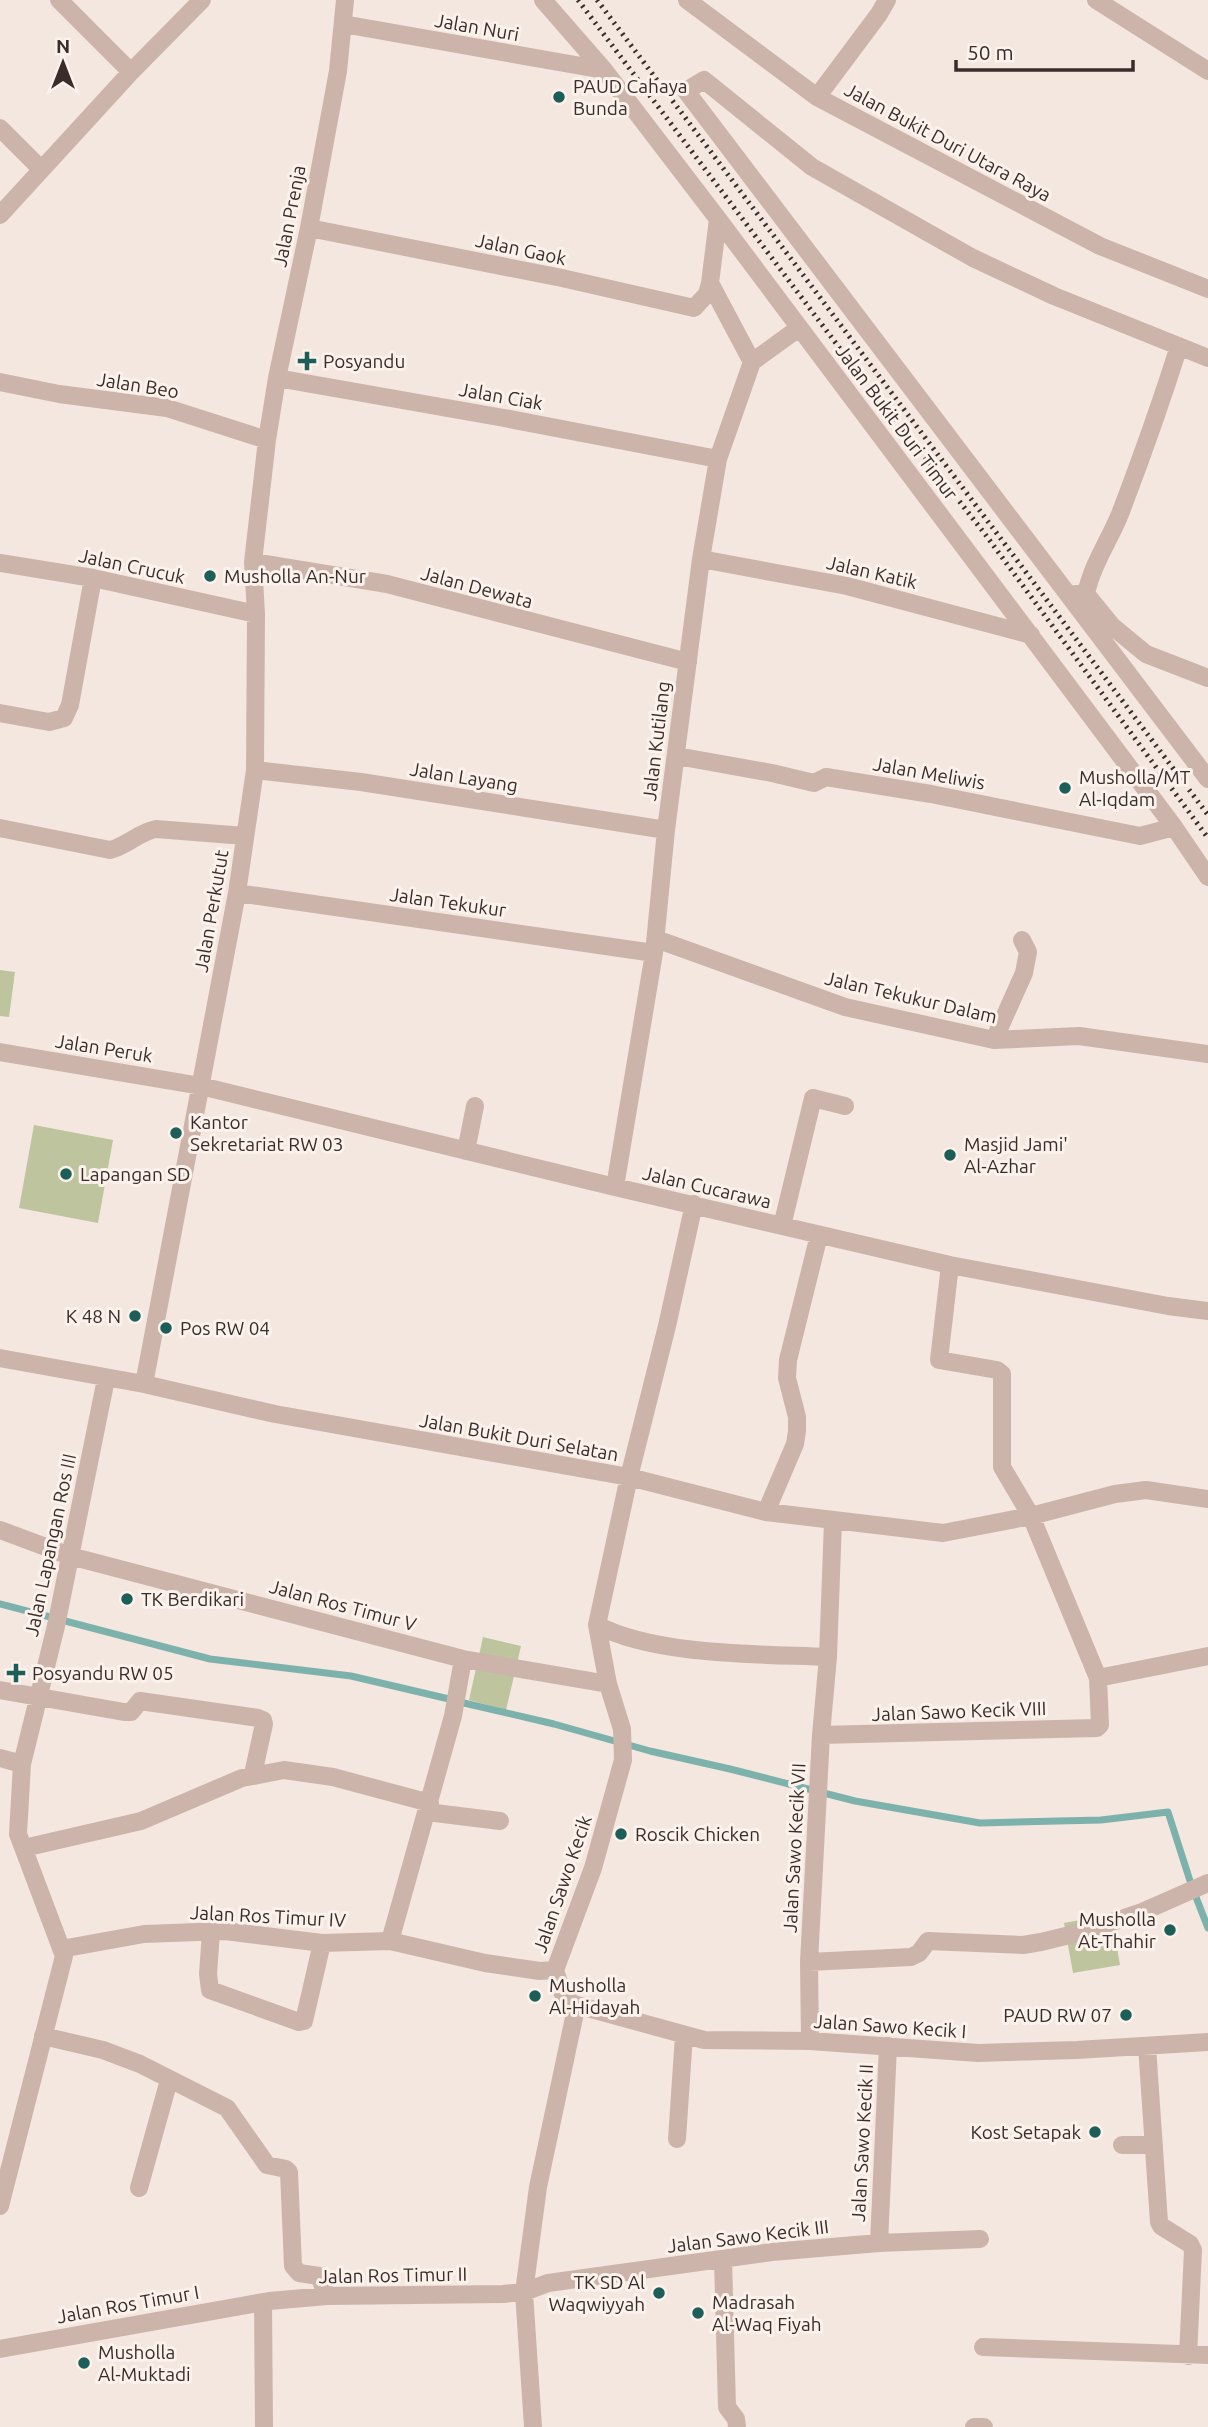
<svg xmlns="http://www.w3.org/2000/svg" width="1208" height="2427" viewBox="0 0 1208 2427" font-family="Ubuntu,sans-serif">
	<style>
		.green { fill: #bdc49e }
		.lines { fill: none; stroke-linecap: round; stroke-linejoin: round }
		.stream { stroke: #7db2ac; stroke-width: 7 }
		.minor { stroke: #cdb4aa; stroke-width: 18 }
		.rail { stroke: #3a2c2a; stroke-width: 5; stroke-dasharray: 2 5; stroke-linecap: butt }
		.poi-dot { fill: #1d5e58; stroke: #fbf2ec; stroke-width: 2.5 }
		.labels { text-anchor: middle; stroke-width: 6; stroke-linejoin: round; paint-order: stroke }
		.street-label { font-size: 19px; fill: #3a2c2a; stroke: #fbf2ec }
		.poi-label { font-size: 19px; fill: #3a2c2a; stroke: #fbf2ec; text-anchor: start }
	</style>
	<rect width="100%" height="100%" fill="#f4e7df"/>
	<!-- green -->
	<path class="green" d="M 0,970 L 15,972 L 9,1017 L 0,1016 Z
		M 34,1125 L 113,1140 L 98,1223 L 19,1208 Z
		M 483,1637 L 521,1646 L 506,1710 L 469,1700 Z
		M 1111,1914 L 1120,1965 L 1073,1973 L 1064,1923 Z"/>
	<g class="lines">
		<!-- stream -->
		<path class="stream" d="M 0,1604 L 210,1659 L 351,1676 L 449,1699
			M 464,1703 L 554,1724 L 650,1751 L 730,1769 L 855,1801 L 980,1823 L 1101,1820 L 1168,1812 L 1192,1887 L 1208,1928"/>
		<!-- minor -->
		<path class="minor" d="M 59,0 L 131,72
			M 543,0 L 604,70 L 718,219 L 1174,827 L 1208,877
			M 687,0 L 817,97 L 1100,246 L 1208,289
			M 1096,0 L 1208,71
			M 343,24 L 604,70
			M 817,97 L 879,14 L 887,0
			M 0,128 L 41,169
			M 0,215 L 131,72 L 202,0
			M 718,219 L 710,283 L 752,362
			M 309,228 L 562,278 L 694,308 L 707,294 L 710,283
			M 1208,358 L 1054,296 L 973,258 L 812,167 L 704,80 L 686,91 L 1208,779
			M 277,378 L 504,418 L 718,459
			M 0,382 L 59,394 L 167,408 L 267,440
			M 701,559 L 847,586 L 1031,635
			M 253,562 L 387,584 L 688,662
			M 0,563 L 93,578 L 256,614
			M 1075,594 L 1086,594 L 1112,626 L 1146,654 L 1208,678
			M 1086,594 C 1092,565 1109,541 1120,514 C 1141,459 1161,403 1179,346
			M 0,713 L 49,722 L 64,718 L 70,705 L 93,578
			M 677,756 L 772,773 L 814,783 L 826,777 L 931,794 L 1140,836 L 1174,827
			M 255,770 L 361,782 L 666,830
			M 0,828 L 110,850 C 127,846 139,832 156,829 L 245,836
			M 237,893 L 654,953
			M 656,939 L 845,1007 L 994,1040 L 1079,1036 L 1208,1054
			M 994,1040 L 1024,973 L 1028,952 L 1022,940
			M 0,1052 L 201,1086 L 615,1187 L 950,1265 L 1168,1306 L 1208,1311
			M 466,1151 L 475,1106
			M 615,1187 L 654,953 L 666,830 L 701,559 L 718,459 L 752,362 L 799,328
			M 782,1226 L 813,1098 L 845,1106
			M 0,1358 L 144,1384 L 275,1414 L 629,1477 L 766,1512 L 943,1533 L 1031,1516 L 1115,1494 L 1146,1490 L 1208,1499
			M 144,1384 L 237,893 L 255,770 L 256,614 L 253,562 L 267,440 L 277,378 L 309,228 L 338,71 L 345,0
			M 766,1512 L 795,1444 L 797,1431 L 797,1417 L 787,1378 L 788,1360 L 819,1235
			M 0,1530 L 70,1556 L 463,1659 L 608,1684
			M 597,1625 C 656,1656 761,1654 828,1657
			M 1098,1678 L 1208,1656
			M 0,1690 L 124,1712 L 131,1712 L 140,1701 L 258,1718 L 263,1720 L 264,1724 L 253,1774
			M 821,1735 L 1097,1728 L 1100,1725 L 1098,1678 L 1031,1516 L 1002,1467 L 1002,1374 L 997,1370 L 939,1360 L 950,1265
			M 0,1758 L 22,1764
			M 427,1812 L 500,1821
			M 24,1848 L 141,1821 L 242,1778 L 284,1770 L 333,1777 L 430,1803
			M 211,1932 L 208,1974 L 210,1990 L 299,2022 L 304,2021 L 322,1943
			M 390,1941 L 453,1716 L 463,1659
			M 61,1949 L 144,1934 L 225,1931 L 322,1943 L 390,1941 L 485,1963 L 540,1971 L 555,1970
			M 809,1962 L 911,1957 L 919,1953 L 928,1941 L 1023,1945 L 1041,1942 L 1082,1932 L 1142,1912 L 1208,1883
			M 573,2004 L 704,2040 L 810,2041 L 978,2053 L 1077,2050 L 1208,2042
			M 43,2036 L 103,2050 L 140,2064 L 227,2108 L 267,2165 L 286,2169 L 289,2172 L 293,2266 L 299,2273 L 319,2276 L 327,2296
			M 810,2041 L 809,1962 L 821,1735 L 828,1657 L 833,1521
			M 1147,2046 L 1159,2222 L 1161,2226 L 1190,2244 L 1193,2250 L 1188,2356
			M 677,2139 L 684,2035
			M 1122,2145 L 1154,2145
			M 139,2188 L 169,2080
			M 0,2206 L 64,1956 L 18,1834 L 22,1764 L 56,1626 L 106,1379
			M 879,2243 L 888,2046
			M 723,2259 L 727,2407 L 736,2419 L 737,2427
			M 263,2302 L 264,2427
			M 983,2347 L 1208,2355
			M 0,2349 L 269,2301 L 327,2296 L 503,2294 L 524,2292 L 548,2283 L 772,2252 L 879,2243 L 980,2239
			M 533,2427 L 524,2292 L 538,2187 L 575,2013 L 573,2004 L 562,1992 L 555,1970 L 593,1868 L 623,1760 L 622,1729 L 608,1684 L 597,1625 L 629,1477 L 667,1326 L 694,1204
			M 974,2427 L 984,2427"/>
		<!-- rail -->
		<path class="rail" d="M 578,0 L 841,350 L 985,534 L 1208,838
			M 597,0 L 1208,815"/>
	</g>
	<!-- markers -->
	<g class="poi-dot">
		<circle cx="559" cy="97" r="7"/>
		<path d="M303.5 350.5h7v7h7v7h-7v7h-7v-7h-7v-7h7z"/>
		<circle cx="210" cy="576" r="7"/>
		<circle cx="1065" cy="788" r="7"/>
		<circle cx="176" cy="1133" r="7"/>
		<circle cx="950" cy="1155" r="7"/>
		<circle cx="66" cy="1174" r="7"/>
		<circle cx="135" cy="1316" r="7"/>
		<circle cx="166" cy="1328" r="7"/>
		<circle cx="127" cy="1599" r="7"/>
		<path d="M12.5 1662.5h7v7h7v7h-7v7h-7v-7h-7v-7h7z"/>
		<circle cx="621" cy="1834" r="7"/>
		<circle cx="1170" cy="1930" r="7"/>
		<circle cx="535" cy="1996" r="7"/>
		<circle cx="1126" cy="2015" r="7"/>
		<circle cx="1095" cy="2132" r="7"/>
		<circle cx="659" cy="2293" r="7"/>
		<circle cx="698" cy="2313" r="7"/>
		<circle cx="84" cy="2363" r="7"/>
	</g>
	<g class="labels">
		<!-- street labels -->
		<g class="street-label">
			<text transform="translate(477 27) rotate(10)" y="7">Jalan Nuri</text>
			<text transform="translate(948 142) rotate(28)" y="7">Jalan Bukit Duri Utara Raya</text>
			<text transform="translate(289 216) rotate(-79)" y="7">Jalan Prenja</text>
			<text transform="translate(521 249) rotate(12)" y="7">Jalan Gaok</text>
			<text transform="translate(138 385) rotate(9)" y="7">Jalan Beo</text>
			<text transform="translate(501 396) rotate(10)" y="7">Jalan Ciak</text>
			<text transform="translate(897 422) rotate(53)" y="7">Jalan Bukit Duri Timur</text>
			<text transform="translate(132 566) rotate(12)" y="7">Jalan Crucuk</text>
			<text transform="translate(872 572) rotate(13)" y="7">Jalan Katik</text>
			<text transform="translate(477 587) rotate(15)" y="7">Jalan Dewata</text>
			<text transform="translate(656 741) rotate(-83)" y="7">Jalan Kutilang</text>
			<text transform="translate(929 773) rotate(10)" y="7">Jalan Meliwis</text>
			<text transform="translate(464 777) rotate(9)" y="7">Jalan Layang</text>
			<text transform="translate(448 902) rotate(8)" y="7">Jalan Tekukur</text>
			<text transform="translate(211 911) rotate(-80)" y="7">Jalan Perkutut</text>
			<text transform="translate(911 997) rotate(13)" y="7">Jalan Tekukur Dalam</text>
			<text transform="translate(104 1048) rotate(9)" y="7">Jalan Peruk</text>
			<text transform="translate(707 1187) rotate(13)" y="7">Jalan Cucarawa</text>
			<text transform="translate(519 1437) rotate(10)" y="7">Jalan Bukit Duri Selatan</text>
			<text transform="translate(50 1545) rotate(-78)" y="7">Jalan Lapangan Ros III</text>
			<text transform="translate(343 1605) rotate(15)" y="7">Jalan Ros Timur V</text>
			<text transform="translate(959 1711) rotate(-2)" y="7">Jalan Sawo Kecik VIII</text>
			<text transform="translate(794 1848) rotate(-87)" y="7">Jalan Sawo Kecik VII</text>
			<text transform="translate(562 1884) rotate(-71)" y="7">Jalan Sawo Kecik</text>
			<text transform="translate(268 1916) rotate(3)" y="7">Jalan Ros Timur IV</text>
			<text transform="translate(890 2026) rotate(4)" y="7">Jalan Sawo Kecik I</text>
			<text transform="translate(862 2143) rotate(-87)" y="7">Jalan Sawo Kecik II</text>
			<text transform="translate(748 2236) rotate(-7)" y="7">Jalan Sawo Kecik III</text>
			<text transform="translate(393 2275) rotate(-1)" y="7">Jalan Ros Timur II</text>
			<text transform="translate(128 2304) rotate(-10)" y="7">Jalan Ros Timur I</text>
		</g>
		<!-- poi labels -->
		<g class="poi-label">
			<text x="573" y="93">PAUD Cahaya<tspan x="573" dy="22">Bunda</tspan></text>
			<text x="323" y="368">Posyandu</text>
			<text x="224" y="583">Musholla An-Nur</text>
			<text x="1079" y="784">Musholla/MT<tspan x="1079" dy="22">Al-Iqdam</tspan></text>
			<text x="190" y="1129">Kantor<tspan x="190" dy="22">Sekretariat RW 03</tspan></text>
			<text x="964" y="1151">Masjid Jami'<tspan x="964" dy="22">Al-Azhar</tspan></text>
			<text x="80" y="1181">Lapangan SD</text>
			<text x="121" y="1323" text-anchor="end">K 48 N</text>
			<text x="180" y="1335">Pos RW 04</text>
			<text x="141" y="1606">TK Berdikari</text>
			<text x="32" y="1680">Posyandu RW 05</text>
			<text x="635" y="1841">Roscik Chicken</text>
			<text x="1156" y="1926" text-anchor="end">Musholla<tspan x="1156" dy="22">At-Thahir</tspan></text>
			<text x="549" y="1992">Musholla<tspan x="549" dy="22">Al-Hidayah</tspan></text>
			<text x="1112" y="2022" text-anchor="end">PAUD RW 07</text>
			<text x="1081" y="2139" text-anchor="end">Kost Setapak</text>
			<text x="645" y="2289" text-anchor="end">TK SD Al<tspan x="645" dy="22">Waqwiyyah</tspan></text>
			<text x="712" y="2309">Madrasah<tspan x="712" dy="22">Al-Waq Fiyah</tspan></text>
			<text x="98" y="2359">Musholla<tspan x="98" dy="22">Al-Muktadi</tspan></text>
		</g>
	</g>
	<!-- north arrow -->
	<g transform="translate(63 63)" stroke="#fbf2ec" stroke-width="5" paint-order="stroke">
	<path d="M0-5L12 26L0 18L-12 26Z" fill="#3a2c2a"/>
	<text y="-10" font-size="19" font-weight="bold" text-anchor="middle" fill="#3a2c2a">N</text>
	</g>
	<!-- scale -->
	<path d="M956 60v10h177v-10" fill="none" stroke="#3a2c2a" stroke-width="3.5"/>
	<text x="967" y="60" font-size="21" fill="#3a2c2a" stroke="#fbf2ec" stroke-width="5" paint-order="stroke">50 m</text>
</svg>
